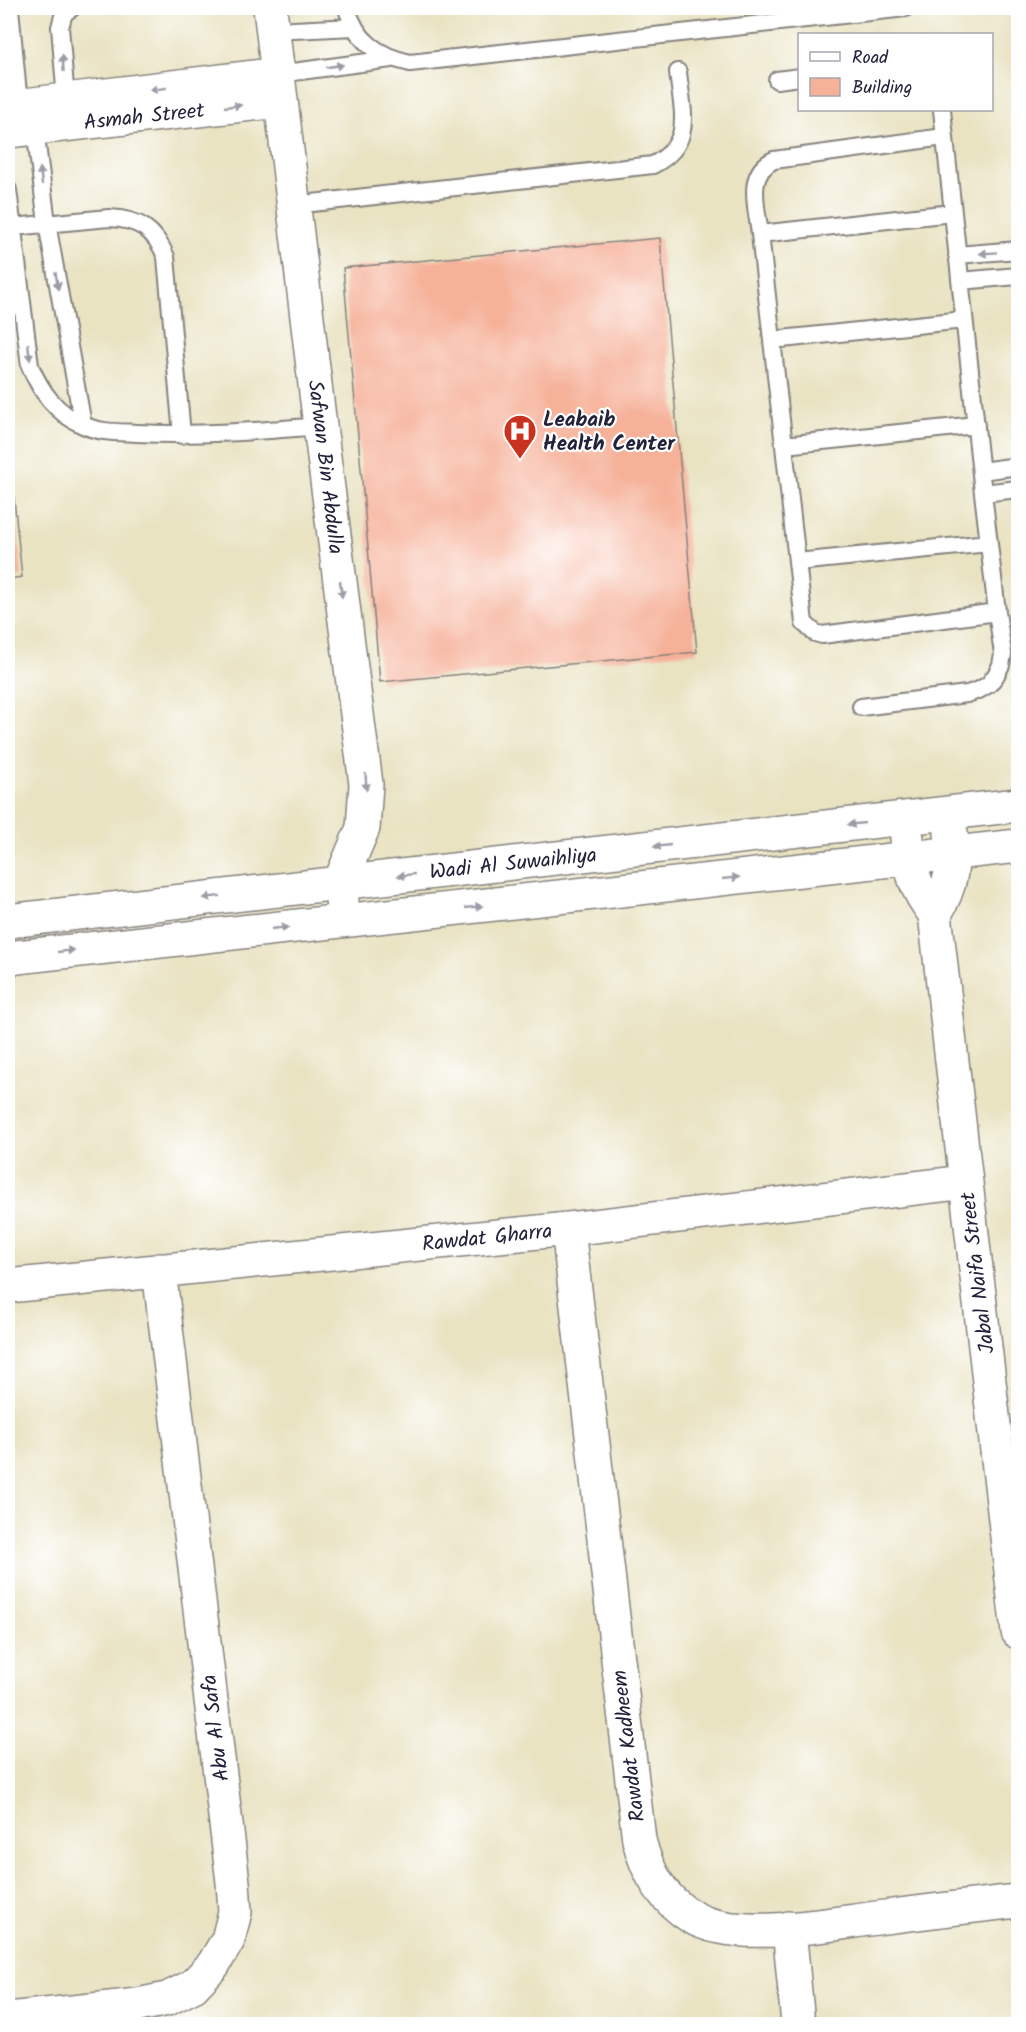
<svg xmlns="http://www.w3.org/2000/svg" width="1026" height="2032" viewBox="0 0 1026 2032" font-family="Kalam,sans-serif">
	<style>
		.building { fill: #f6b199 }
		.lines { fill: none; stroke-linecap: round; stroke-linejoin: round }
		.service-casing { stroke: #86827e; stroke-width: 20 }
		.minor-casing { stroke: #86827e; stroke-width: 36 }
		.service { stroke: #fff; stroke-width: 16 }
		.minor { stroke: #fff; stroke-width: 33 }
		.oneway { fill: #9c9ca7 }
		.labels { text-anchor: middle; stroke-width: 4.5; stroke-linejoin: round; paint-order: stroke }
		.street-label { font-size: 21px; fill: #22223b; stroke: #fff }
		.poi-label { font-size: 21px; font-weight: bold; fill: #22223b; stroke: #fff; text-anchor: start }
	</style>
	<rect width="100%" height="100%" fill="#fff"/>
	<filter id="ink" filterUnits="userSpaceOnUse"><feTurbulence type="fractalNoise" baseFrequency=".0167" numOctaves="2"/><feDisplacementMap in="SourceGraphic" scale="12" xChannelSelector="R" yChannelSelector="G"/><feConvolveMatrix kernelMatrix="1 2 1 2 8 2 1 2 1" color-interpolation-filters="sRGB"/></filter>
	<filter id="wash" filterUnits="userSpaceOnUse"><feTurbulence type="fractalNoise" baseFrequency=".008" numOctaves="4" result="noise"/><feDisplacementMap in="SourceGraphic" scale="24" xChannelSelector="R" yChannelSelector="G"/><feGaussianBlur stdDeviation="1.35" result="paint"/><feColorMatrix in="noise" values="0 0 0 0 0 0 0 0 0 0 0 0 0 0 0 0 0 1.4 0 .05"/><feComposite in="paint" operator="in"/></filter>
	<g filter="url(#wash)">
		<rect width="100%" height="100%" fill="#e9e3c2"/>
		<g id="blocks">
			<!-- building -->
			<path class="building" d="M 660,238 L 697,652 L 380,682 L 343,268 Z
				M 8,469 L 11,469 L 22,577 L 8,579 Z"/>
		</g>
	</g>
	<g filter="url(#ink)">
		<use href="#blocks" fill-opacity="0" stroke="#86827e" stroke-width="1.5"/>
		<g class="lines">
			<!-- service casing -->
			<g class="service-casing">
				<path id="service" d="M 10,8 L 19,105
					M 347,8 C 356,41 378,56 410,63 L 906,8
					M 273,31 L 354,27
					M 278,74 L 391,59
					M 777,80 L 800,77
					M 66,100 L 60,27 L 64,13 L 72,8
					M 35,129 L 47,223 L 83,425
					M 944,137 L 774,160 C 745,173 757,208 760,234 L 804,623 L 815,633 L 822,635 L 997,612
					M 8,190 L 30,366 C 41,392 56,413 83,425 C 100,433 119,432 137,433 C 198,436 259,431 320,426
					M 294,205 L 653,165 C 695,143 682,111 678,72
					M 13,227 L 109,218 C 139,219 155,230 166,257 L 182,435
					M 760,234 L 952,213
					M 957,255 L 1018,250
					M 960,281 L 1018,276
					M 772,340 L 964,320
					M 784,445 L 976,425
					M 981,471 L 1018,466
					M 983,493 L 1018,489
					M 797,562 L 989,543
					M 861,707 L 967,694 L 979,690 L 989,684 L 996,675 L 1001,665 L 1003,654 L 997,612 L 983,493 L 942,110"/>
			</g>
			<!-- minor casing -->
			<g class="minor-casing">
				<path id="minor" d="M 270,8 L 320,426 L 366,784 L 363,828 L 340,882 L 342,901
					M 8,107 L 278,74
					M 8,131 L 281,101
					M 907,838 C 910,870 915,889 935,914 L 1018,1632
					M 935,914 C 952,885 954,866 951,833
					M 8,921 L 1018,805
					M 8,958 L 1018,846
					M 568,1229 L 639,1840 C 647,1872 662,1899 692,1917 C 736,1943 827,1924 877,1918 C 924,1912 971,1906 1018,1901
					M 8,1286 L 568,1229 L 966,1182
					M 789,1928 L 798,2024
					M 8,2019 L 138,2005 L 167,1999 L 193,1986 L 213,1965 L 228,1940 L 235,1912 L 233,1882 L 159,1270"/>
			</g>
			<!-- service -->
			<use href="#service" class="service"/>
			<!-- minor -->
			<use href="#minor" class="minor"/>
		</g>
		<!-- one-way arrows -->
		<defs><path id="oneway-solid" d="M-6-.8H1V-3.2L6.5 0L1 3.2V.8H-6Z" transform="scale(1.5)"/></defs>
		<g class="oneway">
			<use href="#oneway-solid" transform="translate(63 63) rotate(-94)"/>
			<use href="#oneway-solid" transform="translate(335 66) rotate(-8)"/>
			<use href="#oneway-solid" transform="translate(158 89) rotate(173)"/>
			<use href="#oneway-solid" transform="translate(233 106) rotate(-6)"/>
			<use href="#oneway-solid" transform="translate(41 176) rotate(-97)"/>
			<use href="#oneway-solid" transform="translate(988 253) rotate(176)"/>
			<use href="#oneway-solid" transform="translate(57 281) rotate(80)"/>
			<use href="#oneway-solid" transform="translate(29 352) rotate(83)"/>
			<use href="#oneway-solid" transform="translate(341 589) rotate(83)"/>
			<use href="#oneway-solid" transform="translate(366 782) rotate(87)"/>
			<use href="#oneway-solid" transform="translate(856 824) rotate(174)"/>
			<use href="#oneway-solid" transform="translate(662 846) rotate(174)"/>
			<use href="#oneway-solid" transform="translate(406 875) rotate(174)"/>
			<use href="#oneway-solid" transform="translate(731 878) rotate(-6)"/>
			<use href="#oneway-solid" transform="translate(212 897) rotate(173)"/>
			<use href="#oneway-solid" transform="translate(474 907) rotate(-6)"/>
			<use href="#oneway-solid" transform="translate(280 928) rotate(-6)"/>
			<use href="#oneway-solid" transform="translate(66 951) rotate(-6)"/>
		</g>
	</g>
	<!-- icons -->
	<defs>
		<g id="hospital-pin" transform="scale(1.725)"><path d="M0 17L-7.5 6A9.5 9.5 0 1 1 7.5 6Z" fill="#c8321e" stroke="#fff"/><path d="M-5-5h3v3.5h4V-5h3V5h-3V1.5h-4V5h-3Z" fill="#fff"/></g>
	</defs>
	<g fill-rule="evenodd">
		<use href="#hospital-pin" x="520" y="431"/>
	</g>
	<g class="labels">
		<!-- street labels -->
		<g class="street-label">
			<text transform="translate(144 116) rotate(-6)" y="7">Asmah Street</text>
			<text transform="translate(326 467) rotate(83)" y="7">Safwan Bin Abdulla</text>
			<text transform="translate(513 863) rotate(-6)" y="7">Wadi Al Suwaihliya</text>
			<text transform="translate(487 1237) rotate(-6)" y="7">Rawdat Gharra</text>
			<text transform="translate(977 1273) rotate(-97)" y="7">Jabal Naifa Street</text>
			<text transform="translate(215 1728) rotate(-97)" y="7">Abu Al Safa</text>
			<text transform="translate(628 1746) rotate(-97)" y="7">Rawdat Kadheem</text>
		</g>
		<!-- poi labels -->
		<g class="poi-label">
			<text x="543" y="426">Leabaib<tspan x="543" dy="24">Health Center</tspan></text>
		</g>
	</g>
	<!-- margin -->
	<rect width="1026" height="2032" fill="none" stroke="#fff" stroke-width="30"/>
	<!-- legend -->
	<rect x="798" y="33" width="195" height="78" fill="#ffffff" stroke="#a7a7b1" stroke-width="1.5"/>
	<rect x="810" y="52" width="30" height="9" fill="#ffffff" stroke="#a7a7b1" stroke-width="1.5"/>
	<text x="852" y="63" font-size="18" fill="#22223b">Road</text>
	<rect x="810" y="78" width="30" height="18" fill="#f6b199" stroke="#a7a7b1" stroke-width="1.5"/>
	<text x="852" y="93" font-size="18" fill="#22223b">Building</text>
</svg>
